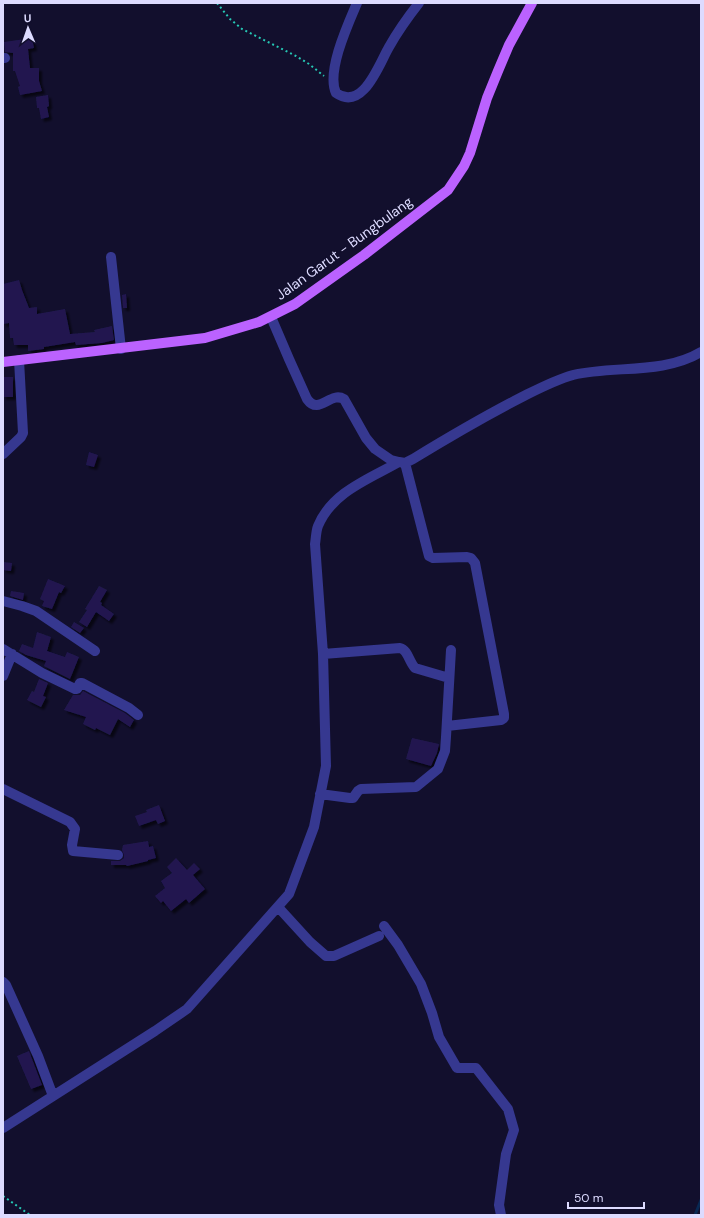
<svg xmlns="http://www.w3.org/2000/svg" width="704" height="1218" viewBox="0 0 704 1218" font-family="'DM Sans',sans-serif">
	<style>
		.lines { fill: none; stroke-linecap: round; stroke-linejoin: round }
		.stream { stroke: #082853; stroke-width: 3 }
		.building { fill: #211950; filter: url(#shadow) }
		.path { stroke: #26c9b5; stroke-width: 2; stroke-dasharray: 2 3; stroke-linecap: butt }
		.minor { stroke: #363890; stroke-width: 10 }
		.major { stroke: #bb62ff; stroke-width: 10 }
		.labels { text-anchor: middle; stroke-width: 3; stroke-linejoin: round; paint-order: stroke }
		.street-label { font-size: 14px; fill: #dddbff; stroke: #120f2d }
	</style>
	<defs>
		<filter id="shadow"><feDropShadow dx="3" dy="3" stdDeviation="1" flood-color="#0009"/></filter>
	</defs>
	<rect width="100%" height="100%" fill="#120f2d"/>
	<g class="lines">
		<!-- stream -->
		<path class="stream" d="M 695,1215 L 701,1200"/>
	</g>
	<!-- building -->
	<path class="building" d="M 32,38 L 34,48 L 28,49 L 30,68 L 39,68 L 39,81 L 42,91 L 20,95 L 18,87 L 20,86 L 15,71 L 13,71 L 13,53 L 5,52 L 4,42 Z
		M 48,95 L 49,106 L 47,107 L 49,117 L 41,119 L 39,108 L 37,108 L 36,97 Z
		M 19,280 L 22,290 L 29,308 L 37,307 L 37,314 L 65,309 L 70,334 L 95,332 L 94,330 L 112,326 L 114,340 L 102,343 L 76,345 L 75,342 L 44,347 L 44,349 L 28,351 L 28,345 L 14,345 L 13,338 L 10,338 L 9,323 L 3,324 L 3,284 Z
		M 126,294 L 127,308 L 123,308 L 122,295 Z
		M 3,377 L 13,377 L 13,397 L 3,397 Z
		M 89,452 L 98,455 L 94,467 L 86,465 Z
		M 3,562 L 12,563 L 11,571 L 3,570 Z
		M 48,579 L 65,586 L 61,593 L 59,592 L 52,609 L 42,606 L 44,601 L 40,599 Z
		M 99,586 L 107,590 L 100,602 L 102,603 L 101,605 L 114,614 L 109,621 L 96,612 L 87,627 L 79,622 L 87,610 L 85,609 Z
		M 11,591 L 24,593 L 23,600 L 10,596 Z
		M 74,622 L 84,628 L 80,633 L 71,627 Z
		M 37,632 L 51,637 L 47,651 L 65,657 L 67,652 L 79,657 L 70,679 L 44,666 L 46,661 L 26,655 L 19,651 L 22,644 L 33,648 Z
		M 39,679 L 48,683 L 43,696 L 46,697 L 41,707 L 27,700 L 32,691 L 34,692 Z
		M 83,691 L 125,713 L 134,720 L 130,727 L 118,719 L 110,735 L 96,728 L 95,730 L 83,724 L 86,717 L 64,710 L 73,695 L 80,695 Z
		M 412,738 L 439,744 L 437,753 L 431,766 L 406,759 Z
		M 159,805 L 165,821 L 158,824 L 156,820 L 139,826 L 135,816 L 147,812 L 146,810 Z
		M 148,841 L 149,847 L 153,846 L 156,858 L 148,860 L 148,861 L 127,866 L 126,865 L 111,865 L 111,861 L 120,861 L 124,858 L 124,855 L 122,850 L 123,845 Z
		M 176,858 L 187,870 L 194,863 L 200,869 L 193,875 L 205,889 L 189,903 L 186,899 L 171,911 L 163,901 L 161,903 L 155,896 L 165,888 L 161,881 L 172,873 L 167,867 Z
		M 29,1051 L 42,1085 L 31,1089 L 17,1056 Z"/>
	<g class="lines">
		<!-- path -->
		<path class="path" d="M 217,3 L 230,19 L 242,29 L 296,56 L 309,64 L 324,76
			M 3,1196 L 30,1215"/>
		<!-- minor -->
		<path class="minor" d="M 357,3 C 348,24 326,72 336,93 C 363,112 379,64 389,47 C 398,31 408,17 419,3
			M 3,58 L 5,58
			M 111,257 L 121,349
			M 271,317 L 289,359 L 307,399 C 319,416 330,391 344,399 L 366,438 L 375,449 L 391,460 L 399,462 L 405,463 L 413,459 C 449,437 485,416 522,397 C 538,389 555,380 573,375 C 614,365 662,375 701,352
			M 3,454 L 21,437 L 23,433 L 19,360
			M 405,463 L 429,556 L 433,558 L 467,557 L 471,558 L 475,563 L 504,714 L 504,718 L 501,720 L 447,726
			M 3,601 L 22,606 L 36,611 L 95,651
			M 3,649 L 42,673 L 75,689 L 77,689 L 80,683 L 82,683 L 129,708 L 138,715
			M 323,654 L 400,648 C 408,650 409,662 415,668 L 449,678
			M 3,676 L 12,654
			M 3,789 L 70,822 L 75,829 L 72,845 L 73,851 L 118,855
			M 320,794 L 350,798 L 353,798 L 358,791 L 361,789 L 416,787 L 438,769 L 445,751 L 446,737 L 451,650
			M 278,907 L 310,942 L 326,956 L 334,956 L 379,936
			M 384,926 L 398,945 L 421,984 L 432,1013 L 439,1037 L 457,1068 L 476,1068 L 508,1109 L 514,1130 L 506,1154 L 499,1205 L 501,1215
			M 3,982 L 6,985 L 38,1056 L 53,1096
			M 3,1128 L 155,1031 L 187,1009 L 289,894 L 314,827 L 326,766 L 323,654 L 315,544 C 316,538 316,531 318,526 C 332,492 369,479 399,462"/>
		<!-- major -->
		<path class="major" d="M 3,362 L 205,338 L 259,322 L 295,304 L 364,255 L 448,190 L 464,166 L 470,153 L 487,98 L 498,71 L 509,45 L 532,3"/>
	</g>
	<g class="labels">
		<!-- street labels -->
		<g class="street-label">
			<text transform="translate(344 248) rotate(-36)" y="5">Jalan Garut - Bungbulang</text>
		</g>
	</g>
	<!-- border -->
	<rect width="704" height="1218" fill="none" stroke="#dddbff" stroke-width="8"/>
	<!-- north arrow -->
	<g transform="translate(28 28) rotate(358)" stroke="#120f2d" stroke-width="3" paint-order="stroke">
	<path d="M0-3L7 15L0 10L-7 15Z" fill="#dddbff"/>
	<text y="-6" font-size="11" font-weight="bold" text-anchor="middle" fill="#dddbff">U</text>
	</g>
	<!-- scale -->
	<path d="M568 1202v6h76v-6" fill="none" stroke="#dddbff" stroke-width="2"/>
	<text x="574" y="1202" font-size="12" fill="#dddbff" stroke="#120f2d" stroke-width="3" paint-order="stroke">50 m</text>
</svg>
